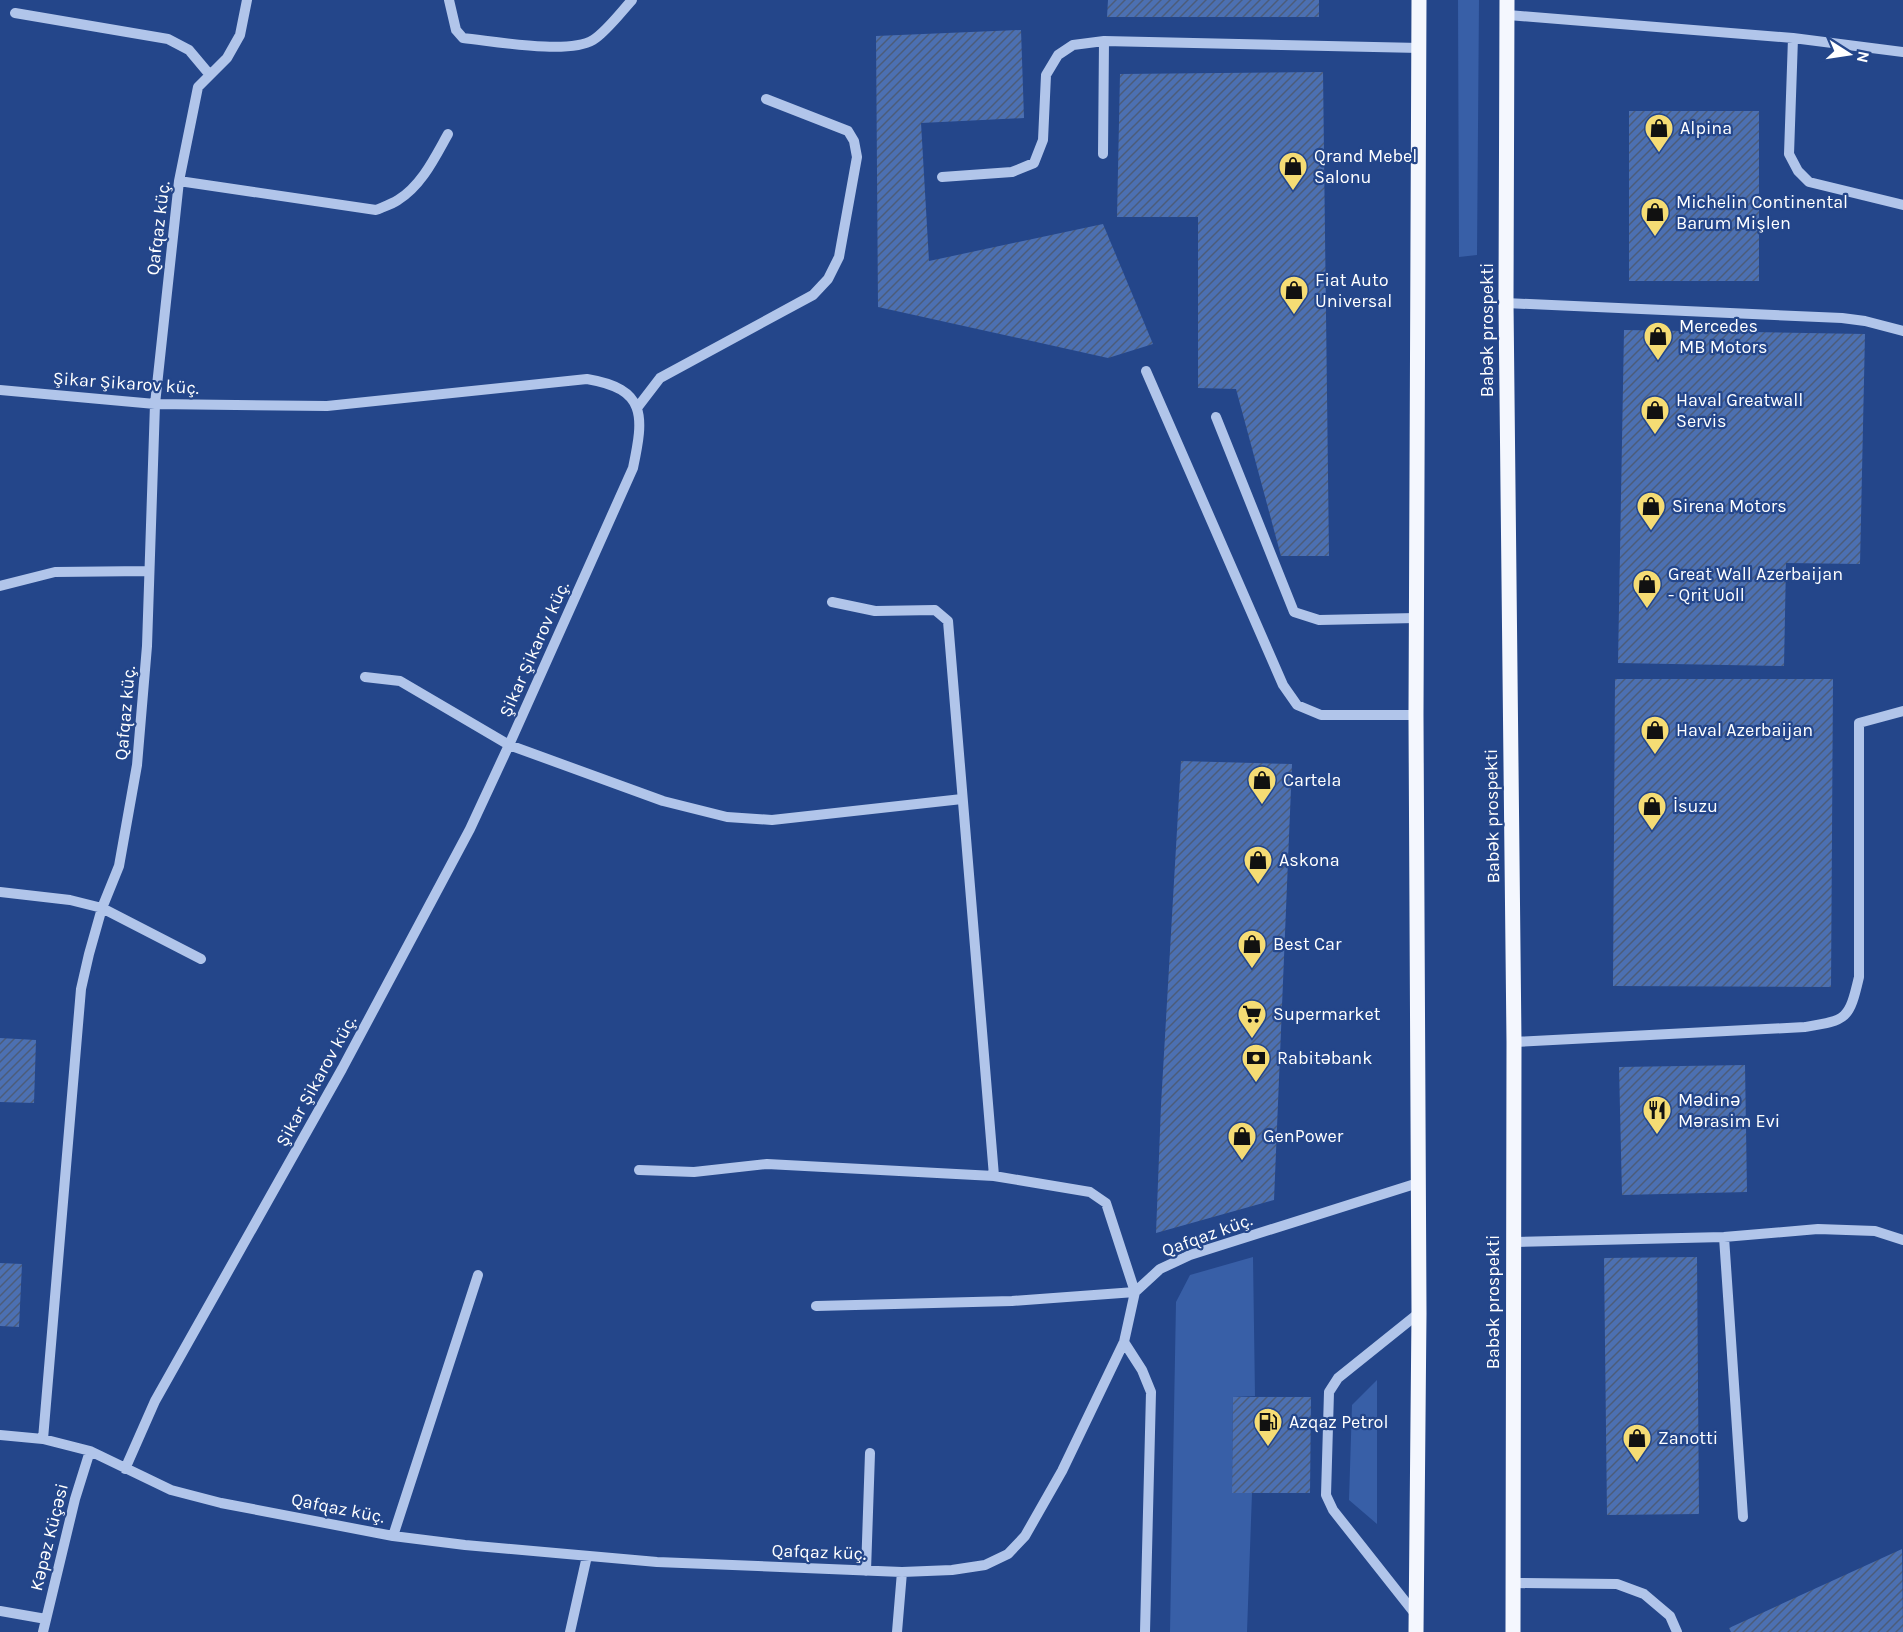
<svg xmlns="http://www.w3.org/2000/svg" width="1903" height="1632" viewBox="0 0 1903 1632" font-family="Karla,sans-serif">
	<style>
		.green { fill: #385fa7 }
		.building { fill: url(#building-hatch) }
		.lines { fill: none; stroke-linecap: round; stroke-linejoin: round }
		.minor { stroke: #b1c5ea; stroke-width: 10 }
		.major { stroke: #f4f7fe; stroke-width: 15 }
		.labels { text-anchor: middle; stroke-width: 4.5; stroke-linejoin: round; paint-order: stroke }
		.poi-label { font-size: 18px; fill: #fff; stroke: #24468a; text-anchor: start }
		.street-label { font-size: 18px; fill: #fff; stroke: #24468a }
	</style>
	<defs>
		<pattern id="building-hatch" width="6" height="6" patternUnits="userSpaceOnUse" patternTransform="scale(1.5)"><rect width="6" height="6" fill="#4c70b2"/><path d="M-1 1l2-2M0 6l6-6M5 7l2-2" fill="none" stroke="#4c5c7a"/></pattern>
	</defs>
	<rect width="100%" height="100%" fill="#24468a"/>
	<!-- green -->
	<path class="green" d="M 1458,0 L 1479,0 L 1477,255 L 1459,257 Z
		M 1253,1257 L 1255,1396 L 1233,1397 L 1232,1493 L 1252,1493 L 1247,1632 L 1170,1632 L 1176,1302 L 1190,1275 Z
		M 1377,1380 L 1377,1524 L 1349,1500 L 1352,1405 Z"/>
	<!-- building -->
	<path class="building" d="M 1108,0 L 1319,0 L 1319,17 L 1107,17 Z
		M 1021,30 L 1024,118 L 921,123 L 929,261 L 1103,224 L 1153,344 L 1108,358 L 878,307 L 876,36 Z
		M 1323,72 L 1329,556 L 1281,556 L 1236,389 L 1198,388 L 1198,217 L 1117,217 L 1120,74 Z
		M 1629,111 L 1759,111 L 1759,281 L 1629,281 Z
		M 1624,330 L 1865,334 L 1860,564 L 1786,563 L 1784,666 L 1618,663 Z
		M 1615,679 L 1833,679 L 1831,987 L 1613,986 Z
		M 1181,761 L 1292,764 L 1274,1200 L 1156,1233 L 1161,1105 Z
		M 0,1038 L 36,1040 L 34,1103 L 0,1102 Z
		M 1745,1065 L 1747,1192 L 1622,1195 L 1619,1067 Z
		M 1697,1257 L 1699,1514 L 1607,1515 L 1604,1258 Z
		M 0,1263 L 22,1264 L 19,1327 L 0,1326 Z
		M 1233,1397 L 1311,1397 L 1310,1493 L 1232,1493 Z
		M 1902,1549 L 1903,1632 L 1731,1632 L 1729,1628 Z"/>
	<g class="lines">
		<!-- minor -->
		<path class="minor" d="M 449,0 L 456,30 L 463,38 C 494,41 568,55 593,40 C 606,32 621,12 632,0
			M 15,13 L 168,39 L 189,50 L 210,75
			M 1508,15 L 1793,38 L 1903,52
			M 1793,38 L 1789,154 L 1798,171 L 1809,182 L 1903,205
			M 1103,154 L 1104,41
			M 942,177 L 1012,172 L 1034,163 L 1043,140 L 1046,75 L 1058,55 L 1073,45 L 1104,41 L 1420,48
			M 179,181 L 376,210 C 383,207 392,204 398,200 C 422,185 435,157 448,134
			M 1506,303 L 1842,318 L 1865,321 L 1903,331
			M 1146,371 L 1283,685 L 1297,705 L 1321,715 L 1416,715
			M 0,390 L 155,404 L 327,406 L 587,379 C 647,389 644,416 633,468 L 509,745 L 470,829 L 342,1069 L 155,1401 L 125,1469
			M 637,408 L 660,378 L 813,295 L 828,279 L 839,257 L 857,157 L 854,141 L 848,131 L 766,99
			M 1216,417 L 1294,612 L 1319,620 L 1416,618
			M 0,586 L 55,572 L 148,571
			M 832,602 L 875,611 L 935,610 L 948,621 L 994,1176
			M 365,677 L 400,681 L 509,745 L 663,801 L 727,817 L 772,820 L 962,799
			M 0,892 L 70,900 L 102,908 L 201,959
			M 1514,1042 L 1805,1027 C 1847,1020 1849,1020 1859,977 L 1859,723 L 1903,711
			M 639,1170 L 694,1172 L 767,1164 L 994,1176 L 1090,1192 L 1106,1203 L 1135,1292 L 1012,1301 L 816,1306
			M 1724,1237 L 1743,1517
			M 1513,1242 L 1724,1237 L 1818,1229 L 1875,1231 L 1903,1240
			M 1124,1342 L 1142,1370 L 1151,1392 L 1145,1632
			M 0,1435 L 43,1439 L 90,1451 L 171,1490 L 221,1503 L 393,1536 L 465,1545 L 657,1562 L 902,1572 L 952,1570 L 985,1565 L 1008,1554 L 1025,1536 L 1062,1471 L 1124,1342 L 1135,1292 L 1160,1269 L 1190,1255 L 1418,1183
			M 43,1439 L 81,989 L 89,954 L 102,908 L 119,866 L 137,765 L 147,646 L 155,404 L 179,181 L 198,87 L 227,58 L 240,35 L 247,0
			M 393,1536 L 478,1275
			M 866,1571 L 870,1453
			M 1513,1583 L 1617,1584 L 1644,1594 L 1670,1616 L 1677,1632
			M 0,1611 L 46,1619
			M 1416,1615 L 1333,1510 L 1326,1495 L 1329,1392 L 1338,1378 L 1419,1313
			M 43,1632 L 75,1499 L 90,1451
			M 570,1632 L 587,1556
			M 897,1632 L 902,1572"/>
		<!-- major -->
		<path class="major" d="M 1507,0 L 1506,303 L 1514,1042 L 1513,1632
			M 1416,1632 L 1419,1313 L 1416,715 L 1419,0"/>
	</g>
	<!-- icons -->
	<defs>
		<g id="shop-pin" transform="scale(1.5)"><path d="M0 17L-7.5 6A9.5 9.5 0 1 1 7.5 6Z" fill="#f5dc74" stroke="#24468a"/><path d="M-5-2.5h2.3a2.7 3.5 0 0 1 5.4 0H5L5.5 6h-11ZM-1.5-2.5h3a1.5 2.3 0 0 0-3 0Z" fill="#111"/></g>
		<g id="supermarket-pin" transform="scale(1.5)"><path d="M0 17L-7.5 6A9.5 9.5 0 1 1 7.5 6Z" fill="#f5dc74" stroke="#24468a"/><path d="M-6-5.5h2.5l.6 2H6L4.5 2H-2.5L-4.4-4H-6ZM-1.5 3.2a1.3 1.3 0 1 0 .1 0ZM3 3.2a1.3 1.3 0 1 0 .1 0Z" fill="#111"/></g>
		<g id="bank-pin" transform="scale(1.5)"><path d="M0 17L-7.5 6A9.5 9.5 0 1 1 7.5 6Z" fill="#f5dc74" stroke="#24468a"/><path d="M-6-4H6V4H-6ZM0-2.3a2.3 2.3 0 1 0 0 4.6a2.3 2.3 0 1 0 0-4.6Z" fill="#111"/></g>
		<g id="restaurant-pin" transform="scale(1.5)"><path d="M0 17L-7.5 6A9.5 9.5 0 1 1 7.5 6Z" fill="#f5dc74" stroke="#24468a"/><path d="M-5-6h1v4h1v-4h1v4h1v-4h1v5L-1.5 .5V6h-2V.5L-5-1ZM5-6V6H3V1.5H1.5Q1.5-4 5-6Z" fill="#111"/></g>
		<g id="fuel-pin" transform="scale(1.5)"><path d="M0 17L-7.5 6A9.5 9.5 0 1 1 7.5 6Z" fill="#f5dc74" stroke="#24468a"/><path d="M-5.5-6h7V0h2V4h1.3V-2.5L3-4.5l.8-.8L6-3V5H2.5V1h-1V6h-7ZM-4.2-4.7v3.2H.2V-4.7Z" fill="#111"/></g>
	</defs>
	<g fill-rule="evenodd">
		<use href="#shop-pin" x="1659" y="128"/>
		<use href="#shop-pin" x="1293" y="166"/>
		<use href="#shop-pin" x="1655" y="212"/>
		<use href="#shop-pin" x="1294" y="290"/>
		<use href="#shop-pin" x="1658" y="336"/>
		<use href="#shop-pin" x="1655" y="410"/>
		<use href="#shop-pin" x="1651" y="506"/>
		<use href="#shop-pin" x="1647" y="584"/>
		<use href="#shop-pin" x="1655" y="730"/>
		<use href="#shop-pin" x="1262" y="780"/>
		<use href="#shop-pin" x="1652" y="806"/>
		<use href="#shop-pin" x="1258" y="860"/>
		<use href="#shop-pin" x="1252" y="944"/>
		<use href="#supermarket-pin" x="1252" y="1014"/>
		<use href="#bank-pin" x="1256" y="1058"/>
		<use href="#restaurant-pin" x="1657" y="1110"/>
		<use href="#shop-pin" x="1242" y="1136"/>
		<use href="#fuel-pin" x="1268" y="1422"/>
		<use href="#shop-pin" x="1637" y="1438"/>
	</g>
	<g class="labels">
		<!-- poi labels -->
		<g class="poi-label">
			<text x="1680" y="134">Alpina</text>
			<text x="1314" y="162">Qrand Mebel<tspan x="1314" dy="21">Salonu</tspan></text>
			<text x="1676" y="208">Michelin Continental<tspan x="1676" dy="21">Barum Mişlen</tspan></text>
			<text x="1315" y="286">Fiat Auto<tspan x="1315" dy="21">Universal</tspan></text>
			<text x="1679" y="332">Mercedes<tspan x="1679" dy="21">MB Motors</tspan></text>
			<text x="1676" y="406">Haval Greatwall<tspan x="1676" dy="21">Servis</tspan></text>
			<text x="1672" y="512">Sirena Motors</text>
			<text x="1668" y="580">Great Wall Azerbaijan<tspan x="1668" dy="21">- Qrit Uoll</tspan></text>
			<text x="1676" y="736">Haval Azerbaijan</text>
			<text x="1283" y="786">Cartela</text>
			<text x="1673" y="812">İsuzu</text>
			<text x="1279" y="866">Askona</text>
			<text x="1273" y="950">Best Car</text>
			<text x="1273" y="1020">Supermarket</text>
			<text x="1277" y="1064">Rabitəbank</text>
			<text x="1678" y="1106">Mədinə<tspan x="1678" dy="21">Mərasim Evi</tspan></text>
			<text x="1263" y="1142">GenPower</text>
			<text x="1289" y="1428">Azqaz Petrol</text>
			<text x="1658" y="1444">Zanotti</text>
		</g>
		<!-- street labels -->
		<g class="street-label">
			<text transform="translate(158 228) rotate(-83)" y="6">Qafqaz küç.</text>
			<text transform="translate(1487 330) rotate(-90)" y="6">Babək prospekti</text>
			<text transform="translate(126 383) rotate(4)" y="6">Şikar Şikarov küç.</text>
			<text transform="translate(534 649) rotate(-66)" y="6">Şikar Şikarov küç.</text>
			<text transform="translate(125 713) rotate(-85)" y="6">Qafqaz küç.</text>
			<text transform="translate(1492 816) rotate(-91)" y="6">Babək prospekti</text>
			<text transform="translate(316 1081) rotate(-61)" y="6">Şikar Şikarov küç.</text>
			<text transform="translate(1207 1235) rotate(-20)" y="6">Qafqaz küç.</text>
			<text transform="translate(1493 1302) rotate(-90)" y="6">Babək prospekti</text>
			<text transform="translate(338 1508) rotate(11)" y="6">Qafqaz küç.</text>
			<text transform="translate(49 1537) rotate(-76)" y="6">Kəpəz Küçəsi</text>
			<text transform="translate(819 1552) rotate(2)" y="6">Qafqaz küç.</text>
		</g>
	</g>
	<!-- north arrow -->
	<g transform="translate(1849 54) rotate(102)" stroke="#24468a" stroke-width="4.5" paint-order="stroke">
	<path d="M0-4.5L10 22L0 15L-10 22Z" fill="#ffffff"/>
	<text y="-9" font-size="16" font-weight="bold" text-anchor="middle" fill="#ffffff">N</text>
	</g>
</svg>
